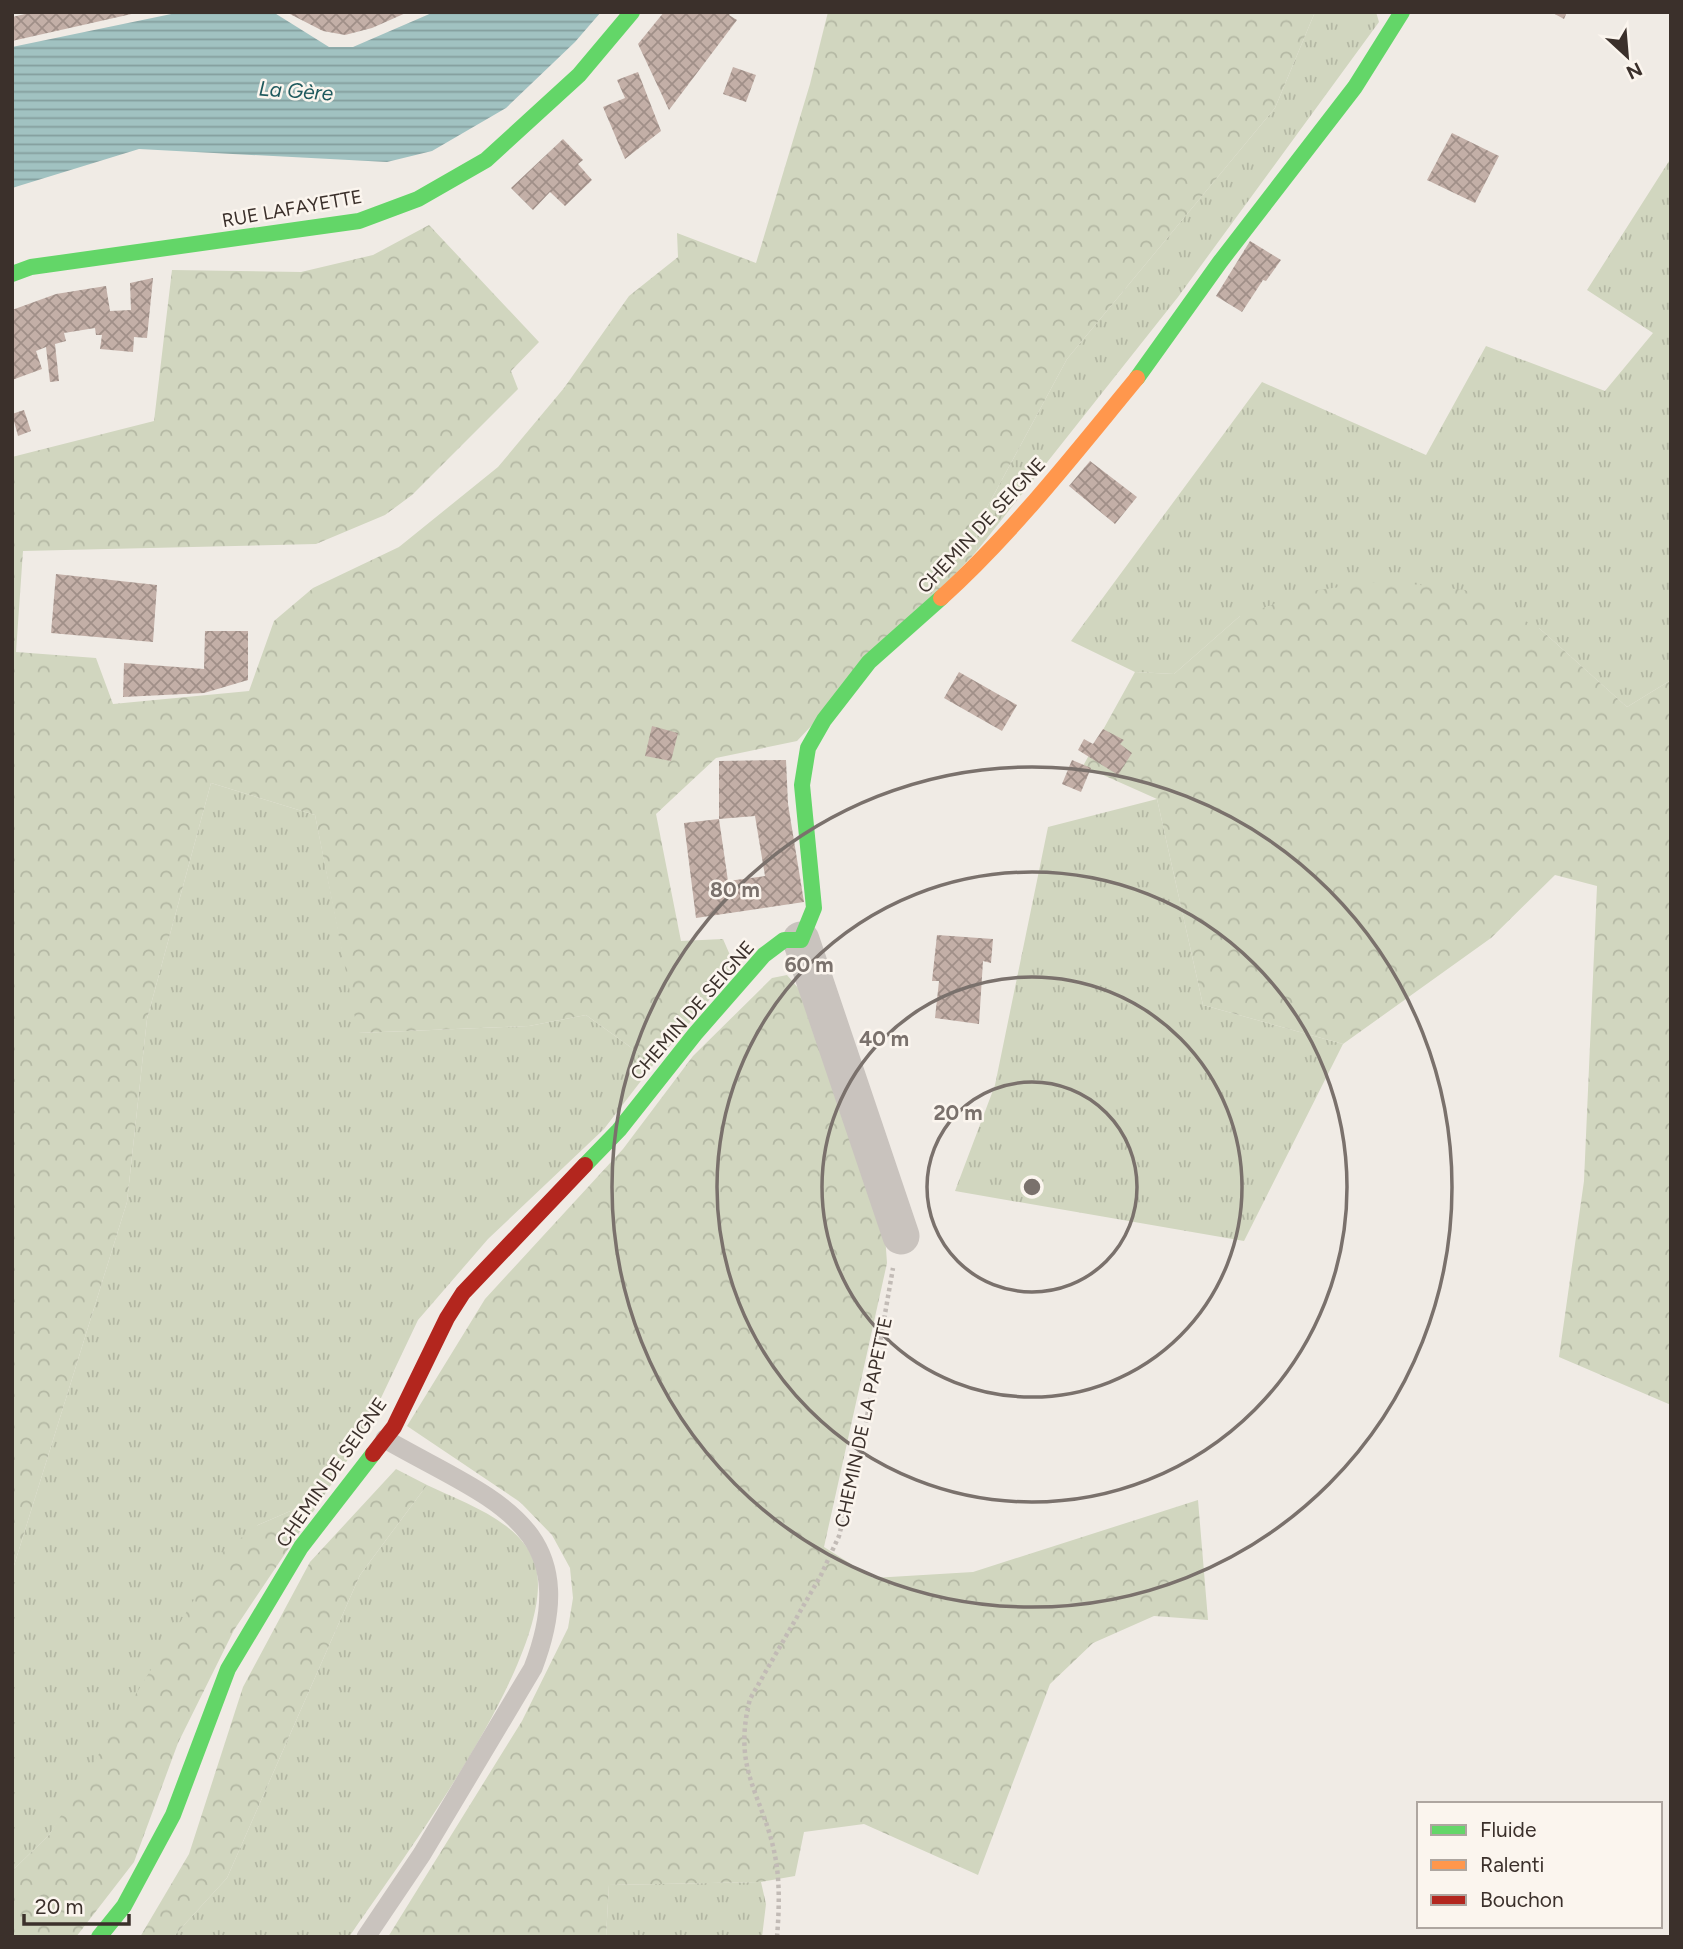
<svg xmlns="http://www.w3.org/2000/svg" width="1683" height="1949" viewBox="0 0 1683 1949" font-family="Figtree,sans-serif">
	<style>
		.grass { fill: url(#grass-tufts) }
		.forest { fill: url(#forest-crowns) }
		.water { fill: url(#water-rules) }
		.building { fill: url(#building-cross-hatch) }
		.lines { fill: none; stroke-linecap: round; stroke-linejoin: round }
		.path { stroke: #c2bbb6; stroke-width: 4.5; stroke-dasharray: 3.5 3.5; stroke-linecap: butt }
		.lane { stroke: #c9c3be; stroke-width: 19 }
		.street { stroke: #c9c3be; stroke-width: 37 }
		.fast { stroke: #63d668; stroke-width: 16 }
		.slow { stroke: #ff974d; stroke-width: 16 }
		.jam { stroke: #b3261e; stroke-width: 16 }
		.ring { fill: none; stroke: #7a716c; stroke-width: 3.5 }
		.labels { text-anchor: middle; stroke-width: 5; stroke-linejoin: round; paint-order: stroke }
		.street-label { font-size: 19px; fill: #3b302b; stroke: #fbf5ee }
		.water-label { font-size: 21px; font-style: italic; fill: #1f5a5e; stroke: #fbf5ee }
		.centre { fill: #7a716c; stroke: #fbf5ee; stroke-width: 3.5 }
		.ring-label { font-size: 21px; text-anchor: middle; font-weight: bold; fill: #7a716c; stroke: #fbf5ee; stroke-width: 5; stroke-linejoin: round; paint-order: stroke }
	</style>
	<defs>
		<pattern id="grass-tufts" width="24" height="20" patternUnits="userSpaceOnUse" patternTransform="scale(1.75)"><rect width="24" height="20" fill="#d1d6bf"/><path d="M3 7l-1-3M5 7V3M7 7l1-3M15 17l-1-3M17 17v-4M19 17l1-3" fill="none" stroke="#b4b8a4"/></pattern>
		<pattern id="forest-crowns" width="20" height="18" patternUnits="userSpaceOnUse" patternTransform="scale(1.75)"><rect width="20" height="18" fill="#d1d6bf"/><path d="M2 6a3 3 0 1 1 6 0M12 15a3 3 0 1 1 6 0" fill="none" stroke="#b4b8a4"/></pattern>
		<pattern id="water-rules" width="6" height="5" patternUnits="userSpaceOnUse" patternTransform="scale(1.75)"><rect width="6" height="5" fill="#a1c2c1"/><path d="M0 2.5h6" fill="none" stroke="#849e9d"/></pattern>
		<pattern id="building-cross-hatch" width="8" height="8" patternUnits="userSpaceOnUse" patternTransform="scale(1.75)"><rect width="8" height="8" fill="#c3afa7"/><path d="M0 0l8 8M0 8l8-8" fill="none" stroke="#a08f88"/></pattern>
	</defs>
	<rect width="100%" height="100%" fill="#f0ebe5"/>
	<!-- grass -->
	<path class="grass" d="M 1315,12 L 1376,12 L 1379,22 L 1178,297 L 976,552 L 977,526 L 1067,359 L 1275,108 Z
		M 1671,158 L 1671,680 L 1627,707 L 1539,628 L 1240,616 L 1174,674 L 1135,672 L 1071,641 L 1262,382 L 1426,455 L 1486,346 L 1605,391 L 1653,333 L 1587,290 Z
		M 211,783 L 315,815 L 359,1033 L 529,1026 L 586,1015 L 654,1064 L 604,1129 L 488,1239 L 418,1320 L 362,1438 L 323,1497 L 258,1525 L 49,1835 L 12,1871 L 12,1572 L 127,1202 L 147,1019 Z
		M 1157,799 L 1203,1005 L 1343,1044 L 1244,1241 L 955,1191 L 995,1085 L 1048,827 Z
		M 427,1485 C 464,1503 521,1521 535,1564 C 562,1647 398,1865 349,1937 L 173,1937 L 227,1878 L 360,1575 Z
		M 761,1882 L 766,1904 L 762,1937 L 606,1937 L 609,1885 Z"/>
	<!-- forest -->
	<path class="forest" d="M 828,12 L 1315,12 L 1275,108 L 1067,359 L 977,526 L 976,552 L 797,741 L 716,758 L 656,814 L 681,941 L 723,939 L 736,969 L 654,1064 L 586,1015 L 529,1026 L 358,1033 L 315,815 L 211,783 L 147,1019 L 127,1202 L 12,1572 L 12,457 L 154,421 L 172,270 L 301,272 L 373,255 L 429,225 L 539,342 L 511,371 L 518,389 L 412,495 L 385,515 L 316,544 L 23,551 L 16,652 L 96,658 L 113,704 L 249,691 L 274,621 L 313,588 L 399,547 L 498,467 L 564,388 L 629,296 L 678,257 L 677,233 L 756,263 L 810,84 Z
		M 1384,581 L 1465,590 L 1539,628 L 1627,707 L 1671,680 L 1671,1405 L 1559,1357 L 1584,1181 L 1597,886 L 1555,875 L 1491,938 L 1343,1044 L 1203,1005 L 1157,799 L 1083,766 L 1135,672 L 1174,674 L 1240,616 L 1311,591 Z
		M 787,975 L 799,989 L 884,1221 L 887,1263 L 824,1547 L 873,1578 L 973,1572 L 1198,1500 L 1208,1620 L 1154,1616 L 1093,1643 L 1050,1684 L 978,1875 L 864,1824 L 804,1832 L 795,1876 L 761,1882 L 609,1885 L 606,1937 L 388,1937 L 522,1721 L 568,1628 L 573,1598 L 570,1568 L 552,1535 L 520,1502 L 407,1426 L 485,1299 L 623,1149 L 693,1056 L 772,978 Z
		M 396,1469 L 427,1485 L 360,1575 L 227,1878 L 173,1937 L 140,1937 L 189,1854 L 243,1687 L 310,1562 Z
		M 323,1497 L 234,1630 L 178,1743 L 134,1862 L 76,1937 L 12,1937 L 12,1871 L 49,1835 L 224,1551 L 258,1525 Z"/>
	<!-- water -->
	<path class="water" d="M 181,12 L 273,12 L 329,47 L 353,47 L 434,12 L 601,12 L 575,42 L 506,108 L 432,151 L 387,162 L 139,149 L 12,188 L 12,47 Z"/>
	<!-- building -->
	<path class="building" d="M 34,12 L 136,12 L 136,13 L 12,41 L 12,17 Z
		M 286,12 L 408,12 L 372,28 L 345,35 L 323,31 Z
		M 664,12 L 731,12 L 729,15 L 737,20 L 669,110 L 638,44 Z
		M 1551,12 L 1567,12 L 1564,19 Z
		M 733,67 L 756,75 L 746,102 L 723,94 Z
		M 638,72 L 661,131 L 625,159 L 603,107 L 625,98 L 617,80 Z
		M 1452,133 L 1499,156 L 1475,203 L 1427,180 Z
		M 563,139 L 583,160 L 578,164 L 592,180 L 565,206 L 550,192 L 533,210 L 511,188 Z
		M 1250,241 L 1281,260 L 1266,281 L 1263,280 L 1242,312 L 1216,296 Z
		M 153,278 L 147,338 L 134,337 L 133,352 L 100,349 L 102,335 L 96,335 L 95,328 L 64,333 L 66,341 L 55,344 L 59,381 L 50,382 L 46,347 L 36,351 L 42,369 L 12,380 L 12,310 L 56,294 L 106,286 L 110,311 L 131,310 L 130,283 Z
		M 24,410 L 31,431 L 18,436 L 12,414 Z
		M 1090,461 L 1137,497 L 1115,524 L 1069,486 Z
		M 56,574 L 157,585 L 153,642 L 51,633 Z
		M 205,631 L 248,631 L 248,680 L 204,693 L 123,697 L 124,663 L 204,669 Z
		M 959,672 L 1017,705 L 1002,731 L 944,698 Z
		M 652,726 L 678,733 L 671,761 L 645,756 Z
		M 1103,729 L 1124,740 L 1120,744 L 1132,753 L 1118,775 L 1078,750 L 1084,739 L 1093,744 Z
		M 786,760 L 788,804 L 804,902 L 696,918 L 684,823 L 719,819 L 728,881 L 765,876 L 755,816 L 719,819 L 719,761 Z
		M 1072,760 L 1091,768 L 1081,792 L 1062,784 Z
		M 937,935 L 993,939 L 991,963 L 983,961 L 979,1024 L 935,1018 L 939,981 L 932,981 Z"/>
	<g class="lines">
		<!-- path -->
		<path class="path" d="M 777,1937 C 779,1912 780,1886 776,1861 C 765,1796 731,1773 750,1699 L 821,1575 L 839,1536 L 864,1434 L 893,1268"/>
		<!-- lane -->
		<path class="lane" d="M 366,1937 L 422,1854 L 533,1668 C 588,1524 489,1499 385,1439"/>
		<!-- street -->
		<path class="street" d="M 801,940 L 901,1236"/>
		<!-- fast -->
		<path class="fast" d="M 12,274 L 31,267 L 359,221 L 418,199 L 486,160 L 579,75 L 632,12
			M 1137,378 L 1220,262 L 1355,87 L 1402,12
			M 585,1165 L 619,1130 L 695,1034 L 764,955 L 784,940 L 801,940 L 814,908 L 802,785 L 808,748 L 824,720 L 869,662 L 941,598
			M 99,1937 L 124,1906 L 173,1815 L 228,1669 L 301,1547 L 373,1454"/>
		<!-- slow -->
		<path class="slow" d="M 941,598 C 1014,532 1075,453 1137,378"/>
		<!-- jam -->
		<path class="jam" d="M 373,1454 L 394,1427 L 447,1318 L 463,1293 L 585,1165"/>
	</g>
	<!-- distance rings -->
	<g class="ring">
		<circle cx="1032" cy="1187" r="105"/>
		<circle cx="1032" cy="1187" r="210"/>
		<circle cx="1032" cy="1187" r="315"/>
		<circle cx="1032" cy="1187" r="420"/>
	</g>
	<g class="labels">
		<!-- street labels -->
		<g class="street-label">
			<text transform="translate(292 208) rotate(-10)" y="7">RUE LAFAYETTE</text>
			<text transform="translate(981 525) rotate(-47)" y="7">CHEMIN DE SEIGNE</text>
			<text transform="translate(692 1010) rotate(-49)" y="7">CHEMIN DE SEIGNE</text>
			<text transform="translate(863 1422) rotate(-78)" y="7">CHEMIN DE LA PAPETTE</text>
			<text transform="translate(331 1472) rotate(-55)" y="7">CHEMIN DE SEIGNE</text>
		</g>
		<!-- water labels -->
		<g class="water-label">
			<text transform="translate(296 91) rotate(4)" y="7">La Gère</text>
		</g>
	</g>
	<circle cx="1032" cy="1187" r="10" class="centre"/>
	<g class="ring-label">
		<text x="735" y="897">80 m</text>
		<text x="809" y="972">60 m</text>
		<text x="884" y="1046">40 m</text>
		<text x="958" y="1120">20 m</text>
	</g>
	<!-- border -->
	<rect width="1683" height="1949" fill="none" stroke="#3b302b" stroke-width="28"/>
	<!-- legend -->
	<rect x="1417" y="1802" width="245" height="126" fill="#fbf5ee" stroke="#aea6a0" stroke-width="2"/>
	<rect x="1431" y="1825" width="35" height="10" fill="#63d668" stroke="#aea6a0" stroke-width="2"/>
	<text x="1480" y="1837" font-size="21" fill="#3b302b">Fluide</text>
	<rect x="1431" y="1860" width="35" height="10" fill="#ff974d" stroke="#aea6a0" stroke-width="2"/>
	<text x="1480" y="1872" font-size="21" fill="#3b302b">Ralenti</text>
	<rect x="1431" y="1895" width="35" height="10" fill="#b3261e" stroke="#aea6a0" stroke-width="2"/>
	<text x="1480" y="1907" font-size="21" fill="#3b302b">Bouchon</text>
	<!-- north arrow -->
	<g transform="translate(1627 56) rotate(154)" stroke="#fbf5ee" stroke-width="5" paint-order="stroke">
	<path d="M0-5L12 26L0 18L-12 26Z" fill="#3b302b"/>
	<text y="-10" font-size="19" font-weight="bold" text-anchor="middle" fill="#3b302b">N</text>
	</g>
	<!-- scale -->
	<path d="M24 1914v10h105v-10" fill="none" stroke="#3b302b" stroke-width="3.5"/>
	<text x="35" y="1914" font-size="21" fill="#3b302b" stroke="#fbf5ee" stroke-width="5" paint-order="stroke">20 m</text>
</svg>
